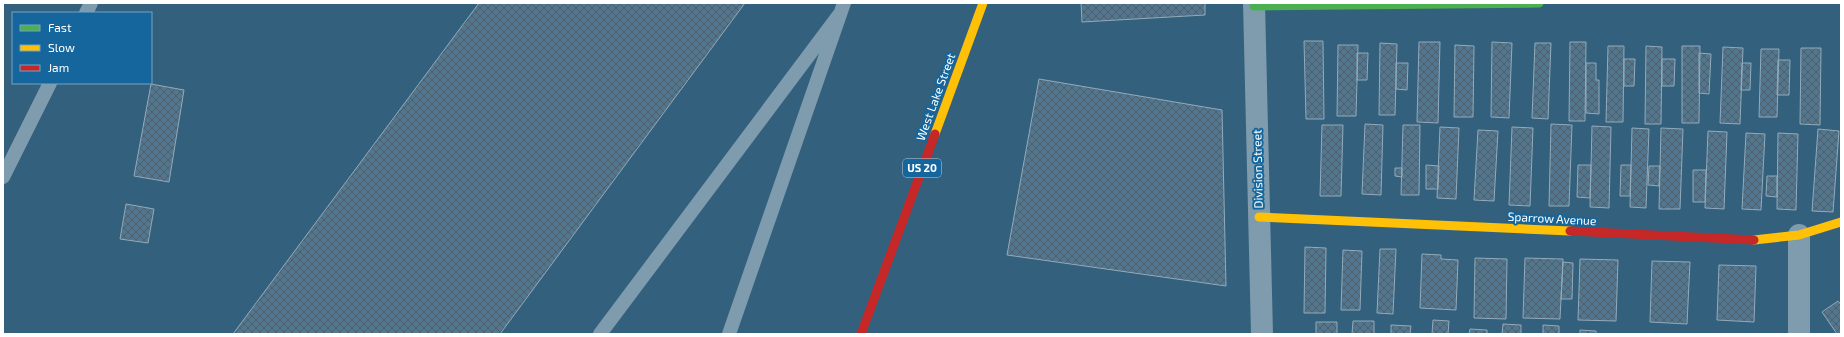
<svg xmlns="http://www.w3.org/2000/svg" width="1844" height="337" viewBox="0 0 1844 337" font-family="'Exo 2',sans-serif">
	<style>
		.building { fill: url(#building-cross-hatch); stroke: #92abbc }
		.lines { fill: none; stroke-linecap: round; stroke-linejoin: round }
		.lane { stroke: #7e9cae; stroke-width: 14 }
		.street { stroke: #7e9cae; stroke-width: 22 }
		.fast { stroke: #4caf50; stroke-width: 9 }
		.slow { stroke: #ffc107; stroke-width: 9 }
		.jam { stroke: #c62828; stroke-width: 9 }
		.labels { text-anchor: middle; stroke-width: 4; stroke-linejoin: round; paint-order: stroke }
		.shield { fill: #14669c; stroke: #b8d1e1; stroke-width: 1 }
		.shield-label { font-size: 11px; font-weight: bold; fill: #fff }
		.street-label { font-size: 12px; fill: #fff; stroke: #14669c }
	</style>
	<defs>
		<pattern id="building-cross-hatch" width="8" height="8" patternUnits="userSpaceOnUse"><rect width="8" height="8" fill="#52768d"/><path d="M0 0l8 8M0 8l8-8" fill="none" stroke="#4f5f69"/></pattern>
	</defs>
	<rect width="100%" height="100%" fill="#33607d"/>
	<!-- building -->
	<path class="building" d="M 479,3 L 745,3 L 500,334 L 233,334 Z
		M 1081,3 L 1205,3 L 1205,15 L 1082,22 Z
		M 1304,41 L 1323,41 L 1324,119 L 1306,119 Z
		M 1419,42 L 1440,42 L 1438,123 L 1417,122 Z
		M 1492,42 L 1512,43 L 1509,118 L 1491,117 Z
		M 1570,42 L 1586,42 L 1585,121 L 1569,121 Z
		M 1380,43 L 1397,44 L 1395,115 L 1379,115 Z
		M 1535,43 L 1551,43 L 1548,119 L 1532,118 Z
		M 1338,45 L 1358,45 L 1356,116 L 1337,116 Z
		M 1455,45 L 1474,46 L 1473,117 L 1454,117 Z
		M 1608,46 L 1624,46 L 1623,122 L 1606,122 Z
		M 1646,46 L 1662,47 L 1661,124 L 1645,124 Z
		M 1682,46 L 1700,46 L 1699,123 L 1682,123 Z
		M 1723,47 L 1743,48 L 1740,124 L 1720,123 Z
		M 1801,48 L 1821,48 L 1820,125 L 1800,124 Z
		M 1761,49 L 1779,49 L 1777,117 L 1759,117 Z
		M 1357,53 L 1368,53 L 1367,80 L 1357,80 Z
		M 1699,53 L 1711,54 L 1709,94 L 1699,93 Z
		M 1624,59 L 1635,59 L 1634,86 L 1624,86 Z
		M 1662,59 L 1675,59 L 1674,86 L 1662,86 Z
		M 1778,60 L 1790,60 L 1789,95 L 1777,95 Z
		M 1396,63 L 1408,63 L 1407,90 L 1396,89 Z
		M 1586,63 L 1596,63 L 1596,80 L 1599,80 L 1599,114 L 1586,113 Z
		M 1742,63 L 1751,63 L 1750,90 L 1741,90 Z
		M 1039,79 L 1222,110 L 1226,286 L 1007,255 Z
		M 151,84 L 184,90 L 169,182 L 134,176 Z
		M 1365,124 L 1383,125 L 1381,195 L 1362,194 Z
		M 1551,124 L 1572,125 L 1569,206 L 1549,206 Z
		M 1322,125 L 1343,125 L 1341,196 L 1320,196 Z
		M 1403,125 L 1420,125 L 1419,195 L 1401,195 Z
		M 1592,126 L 1611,127 L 1609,208 L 1590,207 Z
		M 1440,127 L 1459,128 L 1456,199 L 1437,198 Z
		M 1512,127 L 1533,128 L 1530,206 L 1509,205 Z
		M 1632,128 L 1649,129 L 1646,208 L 1630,207 Z
		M 1661,128 L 1683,129 L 1680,209 L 1659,209 Z
		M 1818,129 L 1839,131 L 1833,212 L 1812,211 Z
		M 1478,130 L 1498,131 L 1494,201 L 1474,200 Z
		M 1708,131 L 1727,132 L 1724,209 L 1705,208 Z
		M 1746,133 L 1765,134 L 1761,210 L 1742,209 Z
		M 1778,133 L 1798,134 L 1796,210 L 1777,209 Z
		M 1426,165 L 1439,166 L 1438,189 L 1426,189 Z
		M 1578,165 L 1591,165 L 1590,198 L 1577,197 Z
		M 1621,165 L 1631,165 L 1630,196 L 1620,196 Z
		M 1649,166 L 1660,166 L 1659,186 L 1648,185 Z
		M 1395,168 L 1402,168 L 1402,177 L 1395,176 Z
		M 1693,170 L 1706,170 L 1705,202 L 1693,202 Z
		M 1767,176 L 1777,176 L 1777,197 L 1766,196 Z
		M 126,204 L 154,209 L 148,243 L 120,239 Z
		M 1305,247 L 1326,248 L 1325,313 L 1304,313 Z
		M 1380,249 L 1396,249 L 1393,314 L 1377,313 Z
		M 1343,250 L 1362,251 L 1360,310 L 1341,310 Z
		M 1422,254 L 1441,255 L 1441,259 L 1458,260 L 1456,310 L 1420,308 Z
		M 1475,258 L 1507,259 L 1506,319 L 1474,318 Z
		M 1525,258 L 1563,259 L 1560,319 L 1523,318 Z
		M 1580,259 L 1618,260 L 1616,321 L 1578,320 Z
		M 1652,261 L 1690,262 L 1687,324 L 1650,322 Z
		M 1563,262 L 1573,263 L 1572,299 L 1561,299 Z
		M 1719,265 L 1756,266 L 1754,322 L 1717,320 Z
		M 1838,301 L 1841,305 L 1841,334 L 1837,334 L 1822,312 Z
		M 1433,320 L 1449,321 L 1448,334 L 1432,334 Z
		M 1353,321 L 1374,321 L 1374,334 L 1352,334 Z
		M 1316,322 L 1337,322 L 1337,334 L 1316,334 Z
		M 1503,324 L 1521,325 L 1521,334 L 1502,334 Z
		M 1391,325 L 1411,326 L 1410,334 L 1391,334 Z
		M 1543,325 L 1559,326 L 1559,334 L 1543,334 Z
		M 1470,329 L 1487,330 L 1487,334 L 1469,334 Z
		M 1580,330 L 1596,331 L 1596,334 L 1580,334 Z"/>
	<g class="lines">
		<!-- lane -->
		<path class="lane" d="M 86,13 L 91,3
			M 3,177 L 50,83
			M 600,334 L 839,15
			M 729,334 L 844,3"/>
		<!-- street -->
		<path class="street" d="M 1254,3 L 1262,334
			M 1799,334 L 1799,235"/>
		<!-- fast -->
		<path class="fast" d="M 1254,6 L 1539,3"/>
		<!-- slow -->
		<path class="slow" d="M 935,134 L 983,3
			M 1259,217 L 1570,231
			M 1754,240 L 1799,235 L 1841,222"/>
		<!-- jam -->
		<path class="jam" d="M 1570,231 L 1754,240
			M 861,334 L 935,134"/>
	</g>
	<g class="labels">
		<!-- shield labels -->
		<rect class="shield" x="903" y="159" width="38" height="18" rx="3"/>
		<g class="shield-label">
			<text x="922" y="172">US 20</text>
		</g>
		<!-- street labels -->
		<g class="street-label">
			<text transform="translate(936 97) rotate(-70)" y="4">West Lake Street</text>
			<text transform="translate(1258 169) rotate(-91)" y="4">Division Street</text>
			<text transform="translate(1552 219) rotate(3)" y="4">Sparrow Avenue</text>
		</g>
	</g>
	<!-- border -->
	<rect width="1844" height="337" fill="none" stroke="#ffffff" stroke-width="8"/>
	<!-- legend -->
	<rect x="12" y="12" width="140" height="72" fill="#14669c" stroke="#72a3c4"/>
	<rect x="20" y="25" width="20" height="6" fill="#4caf50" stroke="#72a3c4"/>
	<text x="48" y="32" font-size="12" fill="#ffffff">Fast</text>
	<rect x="20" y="45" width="20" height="6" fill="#ffc107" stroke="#72a3c4"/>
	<text x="48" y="52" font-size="12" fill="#ffffff">Slow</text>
	<rect x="20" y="65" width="20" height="6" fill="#c62828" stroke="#72a3c4"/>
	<text x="48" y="72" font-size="12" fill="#ffffff">Jam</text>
</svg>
